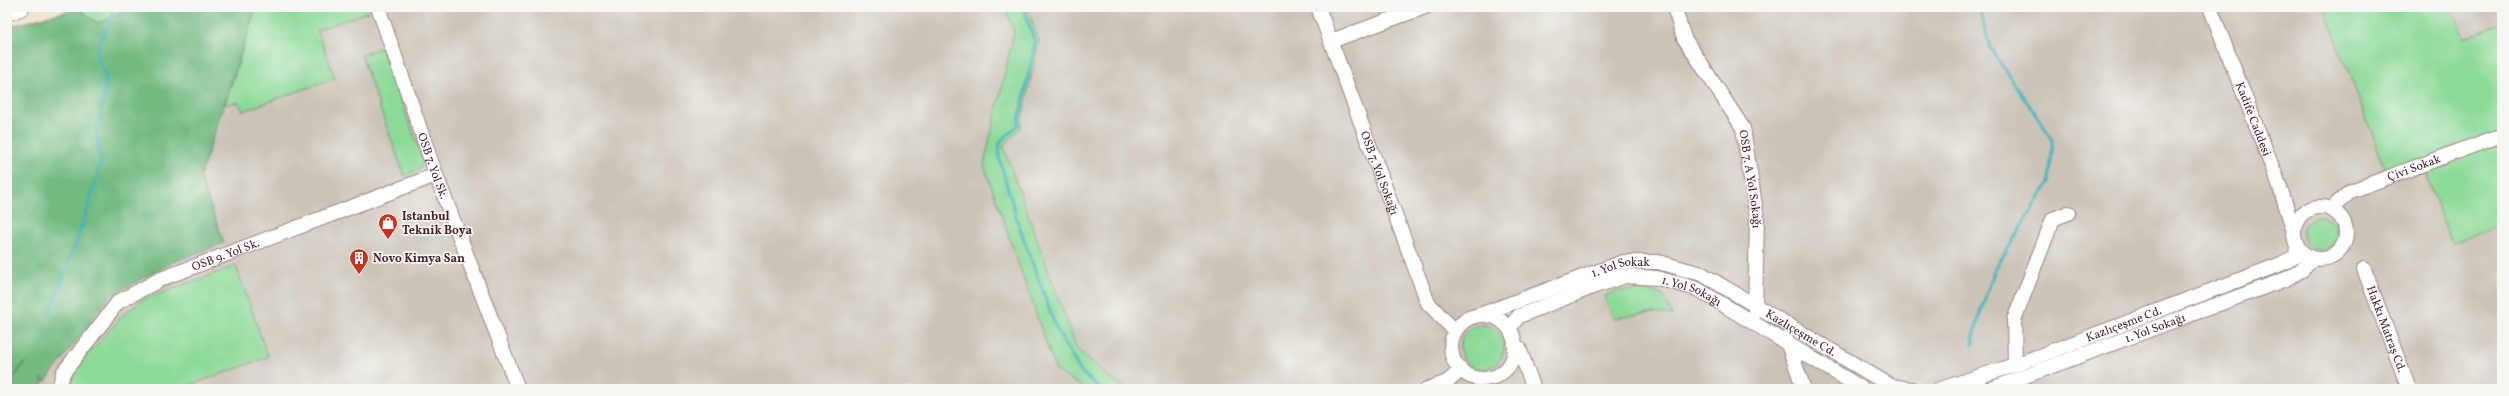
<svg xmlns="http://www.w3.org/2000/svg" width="2509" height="396" viewBox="0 0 2509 396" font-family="Vollkorn,serif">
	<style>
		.industrial { fill: #cac3b8 }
		.green { fill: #8cda98; stroke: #6b7c62 }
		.forest { fill: #71ba80; stroke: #5e6c56 }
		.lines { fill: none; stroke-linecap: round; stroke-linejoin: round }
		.stream { stroke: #42b2bc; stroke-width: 3 }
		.minor-casing { stroke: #9c8179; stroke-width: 16 }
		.major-casing { stroke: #9c8179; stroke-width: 20 }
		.minor { stroke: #fff; stroke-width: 14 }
		.major { stroke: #fff; stroke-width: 18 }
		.labels { text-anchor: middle; stroke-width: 3.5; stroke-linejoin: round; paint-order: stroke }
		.street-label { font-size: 12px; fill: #4a1f2b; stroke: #f6f6f2 }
		.poi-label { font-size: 12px; font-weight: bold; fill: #4a1f2b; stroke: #f6f6f2; text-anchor: start }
	</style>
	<rect width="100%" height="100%" fill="#f6f6f2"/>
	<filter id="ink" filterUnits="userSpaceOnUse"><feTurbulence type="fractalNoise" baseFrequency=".025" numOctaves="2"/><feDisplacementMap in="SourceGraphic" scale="8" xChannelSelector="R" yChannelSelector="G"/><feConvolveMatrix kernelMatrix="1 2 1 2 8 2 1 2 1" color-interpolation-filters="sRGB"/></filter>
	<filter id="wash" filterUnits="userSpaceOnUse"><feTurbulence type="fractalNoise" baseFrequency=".012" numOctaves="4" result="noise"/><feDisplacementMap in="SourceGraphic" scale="16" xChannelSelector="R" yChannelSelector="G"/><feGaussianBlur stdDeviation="0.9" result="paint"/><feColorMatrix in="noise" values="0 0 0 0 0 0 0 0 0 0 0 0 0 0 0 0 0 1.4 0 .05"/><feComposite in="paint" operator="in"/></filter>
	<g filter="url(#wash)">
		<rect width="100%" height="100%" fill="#eee3c7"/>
		<!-- industrial -->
		<path class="industrial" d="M 323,7 L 2502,7 L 2502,389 L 31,389 L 213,105 Z"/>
		<!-- green -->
		<path class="green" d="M 81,7 L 136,7 L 97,23 L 79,8 Z
			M 256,7 L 365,7 L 368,12 L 317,30 L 335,78 L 243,111 L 238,102 L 225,105 Z
			M 1005,7 L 1027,7 L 1039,41 L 1020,128 L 1003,146 L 1007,157 L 1077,349 L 1108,377 L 1131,389 L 1086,389 L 1056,371 L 984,165 L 1014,32 Z
			M 2324,7 L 2452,7 L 2464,38 L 2502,23 L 2502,224 L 2451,243 L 2420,158 L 2386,171 Z
			M 381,48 L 424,161 L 419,170 L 404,175 L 361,55 Z
			M2303 233a17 17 0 1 1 34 0a17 17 0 1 1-34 0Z
			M 236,266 L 268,357 L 179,389 L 70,389 L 75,369 L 125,313 L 144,299 Z
			M 1642,290 L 1663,295 L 1672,315 L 1652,313 L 1613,318 L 1604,296 L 1616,291 Z
			M1460 347a22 22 0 1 1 44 0a22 22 0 1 1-44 0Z"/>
		<!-- forest -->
		<path class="forest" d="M 136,7 L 256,7 L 200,177 L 224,243 L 173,262 L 110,296 L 45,382 L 42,378 L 43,389 L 7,389 L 25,362 L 7,385 L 7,27 L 79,8 L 97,23 Z"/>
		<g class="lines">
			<!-- stream -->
			<path class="stream" d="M 1023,7 L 1035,43 L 1018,125 L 1000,142 L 999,158 L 1018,223 L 1057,330 L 1081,372 L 1101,389
				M 51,310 L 81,229 L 101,162 L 96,131 L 103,104 L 106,78 L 96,52 L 114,10
				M 1972,345 L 1980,313 L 1995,269 L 2049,183 L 2053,140 L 1990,48 L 1979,7"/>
		</g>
	</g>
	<g filter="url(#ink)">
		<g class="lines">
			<!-- minor casing -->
			<g class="minor-casing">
				<g id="minor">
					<path id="s1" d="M 378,7 L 436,175 L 518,389"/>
					<path id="s2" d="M 1318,7 L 1428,303 L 1455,331"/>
					<path id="s3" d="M 1674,7 L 1684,38 L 1743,128 L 1757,218 L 1755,313"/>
					<path id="s4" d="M 2210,7 L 2280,187 L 2294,232"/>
					<path d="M 1331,41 L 1425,7"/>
					<circle cx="2320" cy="233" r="26"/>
					<path id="s5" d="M 2331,209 L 2351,191 L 2502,135"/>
					<path id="s6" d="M 2364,269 L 2409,389"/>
					<path id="s7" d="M 1482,314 L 1623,262 L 1658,262 L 1702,274 L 1891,386 L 1911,389"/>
					<circle cx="1483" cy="347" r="32"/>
					<path id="s8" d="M 1509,328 L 1519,316 L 1595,286 L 1625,276 L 1657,278 L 1697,289 L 1863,389"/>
					<path d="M 1786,339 L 1804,389"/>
					<path d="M 1516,347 L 1519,348 L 1534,389"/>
					<path d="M 2015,365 L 2014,320 L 2053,219 L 2068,213"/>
					<path id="s9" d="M 59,389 L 63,373 L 118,302 L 161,279 L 436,175"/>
					<path d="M 1427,389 L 1447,382 L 1460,371"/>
					<path id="s10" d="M 1940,389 L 2015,365 L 2281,264 L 2296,256 L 2297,246"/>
					<path id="s11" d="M 1991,389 L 2286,279 L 2302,270 L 2313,259"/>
				</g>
			</g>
			<!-- major casing -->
			<g class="major-casing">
				<path id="major" d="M 7,12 L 20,7"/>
			</g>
			<!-- minor -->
			<use href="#minor" class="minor"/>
			<!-- major -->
			<use href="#major" class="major"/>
		</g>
	</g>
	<!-- icons -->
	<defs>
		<g id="shop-pin" transform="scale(1)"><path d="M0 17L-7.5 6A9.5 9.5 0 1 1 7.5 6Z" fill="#c8321e" stroke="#f6f6f2"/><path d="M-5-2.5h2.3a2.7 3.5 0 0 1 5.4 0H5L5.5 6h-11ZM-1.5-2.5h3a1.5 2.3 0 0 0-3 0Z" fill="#fff"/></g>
		<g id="building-pin" transform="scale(1)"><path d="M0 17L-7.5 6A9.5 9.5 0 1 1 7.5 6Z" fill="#c8321e" stroke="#f6f6f2"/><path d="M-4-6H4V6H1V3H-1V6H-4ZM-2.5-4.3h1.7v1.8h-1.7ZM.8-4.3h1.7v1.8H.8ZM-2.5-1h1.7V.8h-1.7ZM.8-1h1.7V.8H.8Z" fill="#fff"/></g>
	</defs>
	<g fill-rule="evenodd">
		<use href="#shop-pin" x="388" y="223"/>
		<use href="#building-pin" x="359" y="258"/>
	</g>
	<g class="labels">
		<!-- street labels -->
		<g class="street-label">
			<text dy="4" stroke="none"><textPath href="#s4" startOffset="120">Kadife Caddesi</textPath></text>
			<text dy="4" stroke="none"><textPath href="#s1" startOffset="168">OSB 7. Yol Sk.</textPath></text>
			<text dy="4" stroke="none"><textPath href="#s5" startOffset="94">Çivi Sokak</textPath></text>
			<text dy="4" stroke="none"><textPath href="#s2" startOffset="177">OSB 7. Yol Sokağı</textPath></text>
			<text dy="4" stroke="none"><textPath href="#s3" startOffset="192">OSB 7. A Yol Sokağı</textPath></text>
			<text dy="4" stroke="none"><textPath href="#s9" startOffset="224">OSB 9. Yol Sk.</textPath></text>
			<text dy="4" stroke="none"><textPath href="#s7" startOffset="147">1. Yol Sokak</textPath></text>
			<text dy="4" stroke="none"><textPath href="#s8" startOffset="198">1. Yol Sokağı</textPath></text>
			<text dy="4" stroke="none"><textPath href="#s10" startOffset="195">Kazlıçeşme Cd.</textPath></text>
			<text dy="4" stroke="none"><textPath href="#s11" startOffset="175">1. Yol Sokağı</textPath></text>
			<text dy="4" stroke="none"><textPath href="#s6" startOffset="64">Hakkı Matraş Cd.</textPath></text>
			<text dy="4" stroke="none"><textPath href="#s7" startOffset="346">Kazlıçeşme Cd.</textPath></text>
		</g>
		<!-- poi labels -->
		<g class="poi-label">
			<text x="402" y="220">Istanbul<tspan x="402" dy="14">Teknik Boya</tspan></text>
			<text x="373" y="262">Novo Kimya San</text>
		</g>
	</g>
	<!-- margin -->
	<rect width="2509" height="396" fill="none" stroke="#f6f6f2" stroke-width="24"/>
</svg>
